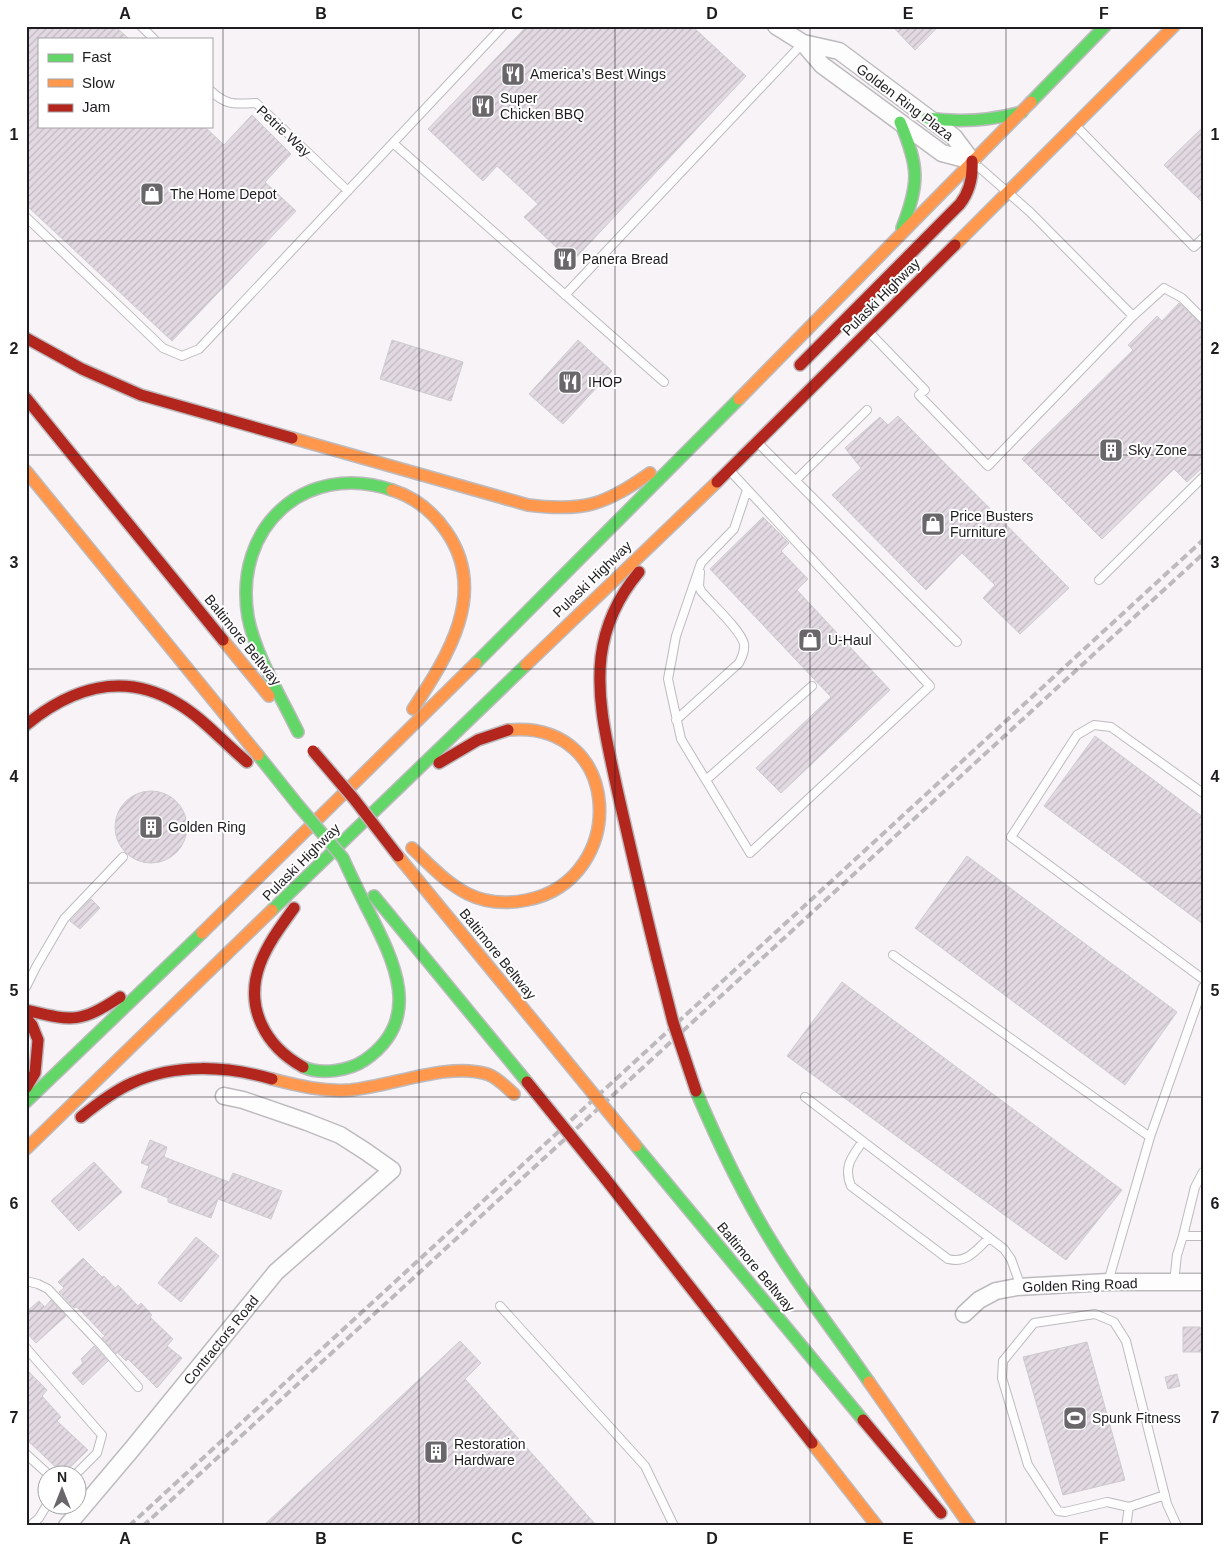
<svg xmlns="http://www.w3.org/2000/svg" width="1229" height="1552" viewBox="0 0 1229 1552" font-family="Helvetica,sans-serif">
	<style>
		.building { fill: url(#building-hatch); stroke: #ceccce }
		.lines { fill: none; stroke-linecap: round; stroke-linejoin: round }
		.lane-casing { stroke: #bdbbbd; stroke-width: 10 }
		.street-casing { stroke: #bdbbbd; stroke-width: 19 }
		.fast-casing { stroke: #bdbbbd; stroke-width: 14 }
		.slow-casing { stroke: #bdbbbd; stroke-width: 14 }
		.jam-casing { stroke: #bdbbbd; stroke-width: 14 }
		.lane { stroke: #fefdfe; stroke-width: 8 }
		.street { stroke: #fefdfe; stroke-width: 16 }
		.fast { stroke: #63d668; stroke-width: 11 }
		.slow { stroke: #ff974d; stroke-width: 11 }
		.jam { stroke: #b3261e; stroke-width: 11 }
		.rail { stroke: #bcbabc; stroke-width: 4; stroke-dasharray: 8 4; stroke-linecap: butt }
		.fast-bridge-casing { stroke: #bdbbbd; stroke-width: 14; stroke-linecap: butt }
		.slow-bridge-casing { stroke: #bdbbbd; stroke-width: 14; stroke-linecap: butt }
		.jam-bridge-casing { stroke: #bdbbbd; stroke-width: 14; stroke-linecap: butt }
		.fast-bridge { stroke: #63d668; stroke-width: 11 }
		.slow-bridge { stroke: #ff974d; stroke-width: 11 }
		.jam-bridge { stroke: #b3261e; stroke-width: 11 }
		.grid { fill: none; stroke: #1e1c1e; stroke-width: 1; stroke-opacity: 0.55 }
		.labels { text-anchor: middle; stroke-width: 4; stroke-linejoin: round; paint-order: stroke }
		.poi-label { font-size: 14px; fill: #1e1c1e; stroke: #fff; text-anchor: start }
		.street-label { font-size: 14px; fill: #1e1c1e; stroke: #fff }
		.neatline { fill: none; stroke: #1e1c1e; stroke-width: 2 }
		.grid-label { font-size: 16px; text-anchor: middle; font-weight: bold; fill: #1e1c1e }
	</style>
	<defs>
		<pattern id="building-hatch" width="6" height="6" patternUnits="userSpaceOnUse" patternTransform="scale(1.25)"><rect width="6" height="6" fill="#e2d9e2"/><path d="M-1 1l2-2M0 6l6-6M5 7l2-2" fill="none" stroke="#c1bac1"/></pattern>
	</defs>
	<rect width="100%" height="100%" fill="#f7f3f7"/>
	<!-- building -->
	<path class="building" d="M 26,26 L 115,26 L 129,39 L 39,39 L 39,126 L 204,126 L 224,145 L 252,115 L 291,154 L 265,182 L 296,211 L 172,341 L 26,205 Z
		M 527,26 L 692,26 L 746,76 L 572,262 L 524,217 L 538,204 L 497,166 L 483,181 L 428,129 Z
		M 892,26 L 939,26 L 915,50 Z
		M 1203,127 L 1203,203 L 1164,165 Z
		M 1179,303 L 1203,326 L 1203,467 L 1187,482 L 1174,469 L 1102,539 L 1022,459 L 1133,350 L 1128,345 L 1157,316 L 1162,321 Z
		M 392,340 L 463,362 L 451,401 L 380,379 Z
		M 578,340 L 612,371 L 563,424 L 529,394 Z
		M 898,416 L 1069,588 L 1020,634 L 983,598 L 995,585 L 962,553 L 926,590 L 832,495 L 861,468 L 845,448 L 880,417 L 888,425 Z
		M 763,517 L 789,543 L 781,551 L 808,579 L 797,590 L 890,690 L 781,793 L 756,768 L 831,697 L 710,569 Z
		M 1095,736 L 1203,817 L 1203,924 L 1044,806 Z
		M115 827a36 36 0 1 1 72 0a36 36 0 1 1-72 0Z
		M 967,856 L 1177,1012 L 1125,1085 L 915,928 Z
		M 91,899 L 100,908 L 80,929 L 70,921 Z
		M 842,982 L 1122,1190 L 1066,1260 L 787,1056 Z
		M 150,1140 L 167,1147 L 164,1157 L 229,1182 L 233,1173 L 282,1191 L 271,1219 L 218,1199 L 211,1218 L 168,1202 L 168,1198 L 141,1187 L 149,1166 L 141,1163 Z
		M 94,1162 L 122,1192 L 79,1231 L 51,1201 Z
		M 196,1237 L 219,1256 L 181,1302 L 158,1283 Z
		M 83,1258 L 102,1277 L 104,1276 L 115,1288 L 118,1285 L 138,1306 L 141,1303 L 152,1315 L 150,1317 L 173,1339 L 167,1346 L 182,1358 L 157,1388 L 128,1359 L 126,1361 L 117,1352 L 116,1354 L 102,1338 L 105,1336 L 79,1309 L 76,1307 L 74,1308 L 59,1292 L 64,1288 L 58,1282 Z
		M 51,1300 L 66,1316 L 36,1343 L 26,1332 L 26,1312 L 39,1301 L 45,1307 Z
		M 1183,1327 L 1200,1327 L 1200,1328 L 1203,1328 L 1203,1352 L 1183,1352 Z
		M 460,1341 L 481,1363 L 465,1379 L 597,1526 L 263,1526 Z
		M 1087,1342 L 1125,1480 L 1063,1495 L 1023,1357 Z
		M 94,1346 L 108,1361 L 83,1385 L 72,1373 L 83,1363 L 81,1359 Z
		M 26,1369 L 47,1390 L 42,1396 L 61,1417 L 57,1421 L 88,1450 L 63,1474 L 26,1439 Z
		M 1177,1374 L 1180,1386 L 1168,1389 L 1165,1377 Z"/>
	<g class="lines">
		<!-- lane casing -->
		<g class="lane-casing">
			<path id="lane" d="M 141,26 L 154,39
				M 211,91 C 227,106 235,104 256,103 L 348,191
				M 1078,128 L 1194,247 L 1203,238
				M 393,143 L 664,382
				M 980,168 L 1030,212 L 1133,316 L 1164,288 L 1182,298 L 1203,319
				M 26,217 L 163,348 L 182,356 L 199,349 L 503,26
				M 565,295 L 803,43
				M 871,334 L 925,390 L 919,395 L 988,466 L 1133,316
				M 760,445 L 957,642
				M 732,473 L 930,686 L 750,853 L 681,739 L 668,679 L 676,636 L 701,563 L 734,529 L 747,490
				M 796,480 L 867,410
				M 1099,580 L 1203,477
				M 676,720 L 739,663 C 742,657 745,651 744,644 C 741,630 711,603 701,591 L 699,586 L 700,572
				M 706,780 L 812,686
				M 1203,793 L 1111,727 L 1094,725 L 1077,735 L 1011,837 L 1203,979
				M 893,955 L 1150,1137
				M 26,987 L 36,967 L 64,919 L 123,857
				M 805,1097 L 1004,1249 L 1011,1259 L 1021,1287
				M 863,1141 C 852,1157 843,1166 851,1186 L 948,1259 C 967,1264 976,1250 989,1238
				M 1183,1236 L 1195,1187 L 1203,1172
				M 26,1281 L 38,1284 L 48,1289 L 101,1345 L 138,1387
				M 1108,1282 L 1150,1137 L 1203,987
				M 1174,1282 L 1177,1255 L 1183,1236 L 1203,1236
				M 500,1306 L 645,1466 L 674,1526
				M 26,1348 L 102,1435 L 97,1453 L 76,1474
				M 26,1454 L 48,1474
				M 1129,1507 L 1107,1502 L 1065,1512 L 1058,1511 L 1028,1465 L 1002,1378 L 1003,1361 L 1034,1323 L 1095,1314 L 1114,1322 L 1126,1341 L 1167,1504 L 1177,1526
				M 30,1526 L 39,1518 L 48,1503
				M 1126,1526 L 1129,1507 L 1165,1495"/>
		</g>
		<!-- street casing -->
		<g class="street-casing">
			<path id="street" d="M 776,26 L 803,43 L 839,51 L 954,137 L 972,161
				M 803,43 L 822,65 L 942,153 L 972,161
				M 964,1314 L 979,1300 L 996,1291 L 1017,1287 L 1108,1282 L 1203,1282
				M 67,1526 L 132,1449 L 276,1272 L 392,1170 L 365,1151 L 340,1135 L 307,1122 L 243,1100 L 224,1096"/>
		</g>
		<!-- fast casing -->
		<g class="fast-casing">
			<path id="fast" d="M 1031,102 L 1105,26
				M 927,118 C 960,123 989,121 1022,112
				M 900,122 C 919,167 920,182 902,228
				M 476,663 L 739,399
				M 298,732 C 281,697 255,654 248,617 C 233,527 305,461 392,490
				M 258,755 L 298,805
				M 374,896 L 527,1082
				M 272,910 L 526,665
				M 303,1067 C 321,1075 349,1071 365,1060 C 426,1018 392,957 366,906 C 358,890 350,874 343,858
				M 696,1091 C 719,1145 744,1198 775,1247 C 804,1294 838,1337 869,1382
				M 26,1102 L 202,933
				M 636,1146 L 863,1420"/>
		</g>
		<!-- slow casing -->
		<g class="slow-casing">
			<path id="slow" d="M 955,245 L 1174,26
				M 739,399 L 1031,102
				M 292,438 L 528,505 C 584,512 605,505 650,473
				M 26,471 L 258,755
				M 392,490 C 414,497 433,512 446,531 C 489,592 448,656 413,709
				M 223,640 L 269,696
				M 526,665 L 717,482
				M 412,848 C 429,864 446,883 468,894 C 486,903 507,904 527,900 C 629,880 624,719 508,730
				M 398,856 L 559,1052
				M 202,933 L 476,663
				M 272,1079 C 299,1086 324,1092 351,1090 C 392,1086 448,1062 487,1074 C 497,1077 506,1087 514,1094
				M 26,1149 L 272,910
				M 869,1382 L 970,1526
				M 812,1443 L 877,1526"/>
		</g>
		<!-- jam casing -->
		<g class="jam-casing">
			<path id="jam" d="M 26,338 L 82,369 L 141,395 L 292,438
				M 800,365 L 960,204 C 970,191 973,177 972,161
				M 26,398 L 223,640
				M 717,482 L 955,245
				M 639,572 C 618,597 605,625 601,657 C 596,702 608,746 617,789 C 630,846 643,902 657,959
				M 26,725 C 71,688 123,671 177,703 C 203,718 224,743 247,762
				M 439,763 L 478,740 L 508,730
				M 294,908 C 281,926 268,943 260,964 C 244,1007 265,1046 303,1067
				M 26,1010 C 72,1021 79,1024 120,997
				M 26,1018 L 32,1025 L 38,1040 L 35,1073 L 26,1088
				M 81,1117 C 97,1104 114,1091 132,1083 C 176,1063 227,1066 272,1079
				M 604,1177 L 812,1443
				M 863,1420 L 941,1513"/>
		</g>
		<!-- lane -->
		<use href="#lane" class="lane"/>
		<!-- street -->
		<use href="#street" class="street"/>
		<!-- fast -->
		<use href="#fast" class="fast"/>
		<!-- slow -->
		<use href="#slow" class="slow"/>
		<!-- jam -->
		<use href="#jam" class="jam"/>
		<!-- rail -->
		<path class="rail" d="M 129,1526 L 1203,540
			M 143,1526 L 1203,554"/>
		<!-- fast-bridge casing -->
		<g class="fast-bridge-casing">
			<path id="fast-bridge" d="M 298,805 L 343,858"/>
		</g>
		<!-- slow-bridge casing -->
		<g class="slow-bridge-casing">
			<path id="slow-bridge" d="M 559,1052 L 636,1146"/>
		</g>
		<!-- jam-bridge casing -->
		<g class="jam-bridge-casing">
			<path id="jam-bridge" d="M 313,751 L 354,799 L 398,856
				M 657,959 L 673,1022 L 696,1091
				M 527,1082 L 604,1177"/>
		</g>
		<!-- fast-bridge -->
		<use href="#fast-bridge" class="fast-bridge"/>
		<!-- slow-bridge -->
		<use href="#slow-bridge" class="slow-bridge"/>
		<!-- jam-bridge -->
		<use href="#jam-bridge" class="jam-bridge"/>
	</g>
	<!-- grid -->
	<path class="grid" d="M 223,26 L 223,1526M 419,26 L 419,1526M 615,26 L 615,1526M 810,26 L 810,1526M 1006,26 L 1006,1526M 26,241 L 1203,241M 26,455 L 1203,455M 26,669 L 1203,669M 26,883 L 1203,883M 26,1097 L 1203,1097M 26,1311 L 1203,1311"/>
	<!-- icons -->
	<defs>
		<g id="restaurant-square" transform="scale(1.25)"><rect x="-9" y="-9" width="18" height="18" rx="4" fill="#6a676a" stroke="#fff"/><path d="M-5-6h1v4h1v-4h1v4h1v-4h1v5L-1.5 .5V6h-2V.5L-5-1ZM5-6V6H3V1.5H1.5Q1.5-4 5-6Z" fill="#fff"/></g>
		<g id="shop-square" transform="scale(1.25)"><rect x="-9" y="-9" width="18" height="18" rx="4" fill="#6a676a" stroke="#fff"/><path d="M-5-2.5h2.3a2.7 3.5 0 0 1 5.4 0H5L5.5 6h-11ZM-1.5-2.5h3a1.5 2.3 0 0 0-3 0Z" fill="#fff"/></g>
		<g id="building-square" transform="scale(1.25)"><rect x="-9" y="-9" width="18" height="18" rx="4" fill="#6a676a" stroke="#fff"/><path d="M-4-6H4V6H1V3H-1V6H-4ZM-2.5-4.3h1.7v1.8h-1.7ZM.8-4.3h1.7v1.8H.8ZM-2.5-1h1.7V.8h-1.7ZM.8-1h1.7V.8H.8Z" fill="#fff"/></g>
		<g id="stadium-square" transform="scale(1.25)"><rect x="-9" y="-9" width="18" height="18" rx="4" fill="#6a676a" stroke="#fff"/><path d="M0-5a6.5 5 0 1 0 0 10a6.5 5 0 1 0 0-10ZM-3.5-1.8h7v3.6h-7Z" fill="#fff"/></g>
	</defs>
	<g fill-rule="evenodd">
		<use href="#restaurant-square" x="513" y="74"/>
		<use href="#restaurant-square" x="483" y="106"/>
		<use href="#shop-square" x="152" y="194"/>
		<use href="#restaurant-square" x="565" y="259"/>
		<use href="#restaurant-square" x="570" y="382"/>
		<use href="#building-square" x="1111" y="450"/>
		<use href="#shop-square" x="933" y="524"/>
		<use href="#shop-square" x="810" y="640"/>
		<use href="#building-square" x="151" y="827"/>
		<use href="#stadium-square" x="1075" y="1418"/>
		<use href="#building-square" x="436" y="1452"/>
	</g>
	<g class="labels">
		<!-- poi labels -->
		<g class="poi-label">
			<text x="530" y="79">America’s Best Wings</text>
			<text x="500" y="103">Super<tspan x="500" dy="16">Chicken BBQ</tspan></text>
			<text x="170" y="199">The Home Depot</text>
			<text x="582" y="264">Panera Bread</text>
			<text x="588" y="387">IHOP</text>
			<text x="1128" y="455">Sky Zone</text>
			<text x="950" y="521">Price Busters<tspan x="950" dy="16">Furniture</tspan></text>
			<text x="828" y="645">U-Haul</text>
			<text x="168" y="832">Golden Ring</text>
			<text x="1092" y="1423">Spunk Fitness</text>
			<text x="454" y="1449">Restoration<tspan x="454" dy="16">Hardware</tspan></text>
		</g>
		<!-- street labels -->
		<g class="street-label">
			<text transform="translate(905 102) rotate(37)" y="5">Golden Ring Plaza</text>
			<text transform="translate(284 131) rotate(43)" y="5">Petrie Way</text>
			<text transform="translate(881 297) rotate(-45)" y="5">Pulaski Highway</text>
			<text transform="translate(592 579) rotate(-44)" y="5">Pulaski Highway</text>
			<text transform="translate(243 640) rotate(51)" y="5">Baltimore Beltway</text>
			<text transform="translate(301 862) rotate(-45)" y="5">Pulaski Highway</text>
			<text transform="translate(498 954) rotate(51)" y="5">Baltimore Beltway</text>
			<text transform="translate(756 1267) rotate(50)" y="5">Baltimore Beltway</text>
			<text transform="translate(1080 1285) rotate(-2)" y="5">Golden Ring Road</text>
			<text transform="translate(221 1340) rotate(-51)" y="5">Contractors Road</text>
		</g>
	</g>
	<!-- border -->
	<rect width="1229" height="1552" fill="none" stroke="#ffffff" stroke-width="55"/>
	<!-- legend -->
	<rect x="38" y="38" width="175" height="90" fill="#ffffff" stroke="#a5a4a5"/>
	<rect x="48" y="54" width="25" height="8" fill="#63d668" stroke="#a5a4a5"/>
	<text x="82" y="62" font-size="15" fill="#1e1c1e">Fast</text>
	<rect x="48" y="79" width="25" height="8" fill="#ff974d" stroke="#a5a4a5"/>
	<text x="82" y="88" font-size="15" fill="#1e1c1e">Slow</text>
	<rect x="48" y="104" width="25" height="8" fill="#b3261e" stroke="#a5a4a5"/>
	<text x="82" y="112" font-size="15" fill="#1e1c1e">Jam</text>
	<!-- north arrow -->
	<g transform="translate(62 1490)"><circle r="24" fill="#ffffff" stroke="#a5a4a5"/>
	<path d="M0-4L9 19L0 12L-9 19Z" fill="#6a676a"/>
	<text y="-8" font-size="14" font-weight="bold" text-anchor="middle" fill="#1e1c1e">N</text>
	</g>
	<rect x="28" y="28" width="1174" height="1496" class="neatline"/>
	<g class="grid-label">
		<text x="125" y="19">A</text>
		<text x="321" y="19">B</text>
		<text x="517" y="19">C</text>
		<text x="712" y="19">D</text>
		<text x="908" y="19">E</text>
		<text x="1104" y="19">F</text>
		<text x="14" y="140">1</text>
		<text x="1215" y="140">1</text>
		<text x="14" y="354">2</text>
		<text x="1215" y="354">2</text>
		<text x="14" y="568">3</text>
		<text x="1215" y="568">3</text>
		<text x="14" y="782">4</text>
		<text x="1215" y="782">4</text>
		<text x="14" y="996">5</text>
		<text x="1215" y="996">5</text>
		<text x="14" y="1209">6</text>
		<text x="1215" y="1209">6</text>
		<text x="14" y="1423">7</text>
		<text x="1215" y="1423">7</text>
		<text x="125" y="1544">A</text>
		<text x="321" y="1544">B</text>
		<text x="517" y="1544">C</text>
		<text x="712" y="1544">D</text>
		<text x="908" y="1544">E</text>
		<text x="1104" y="1544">F</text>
	</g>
</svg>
